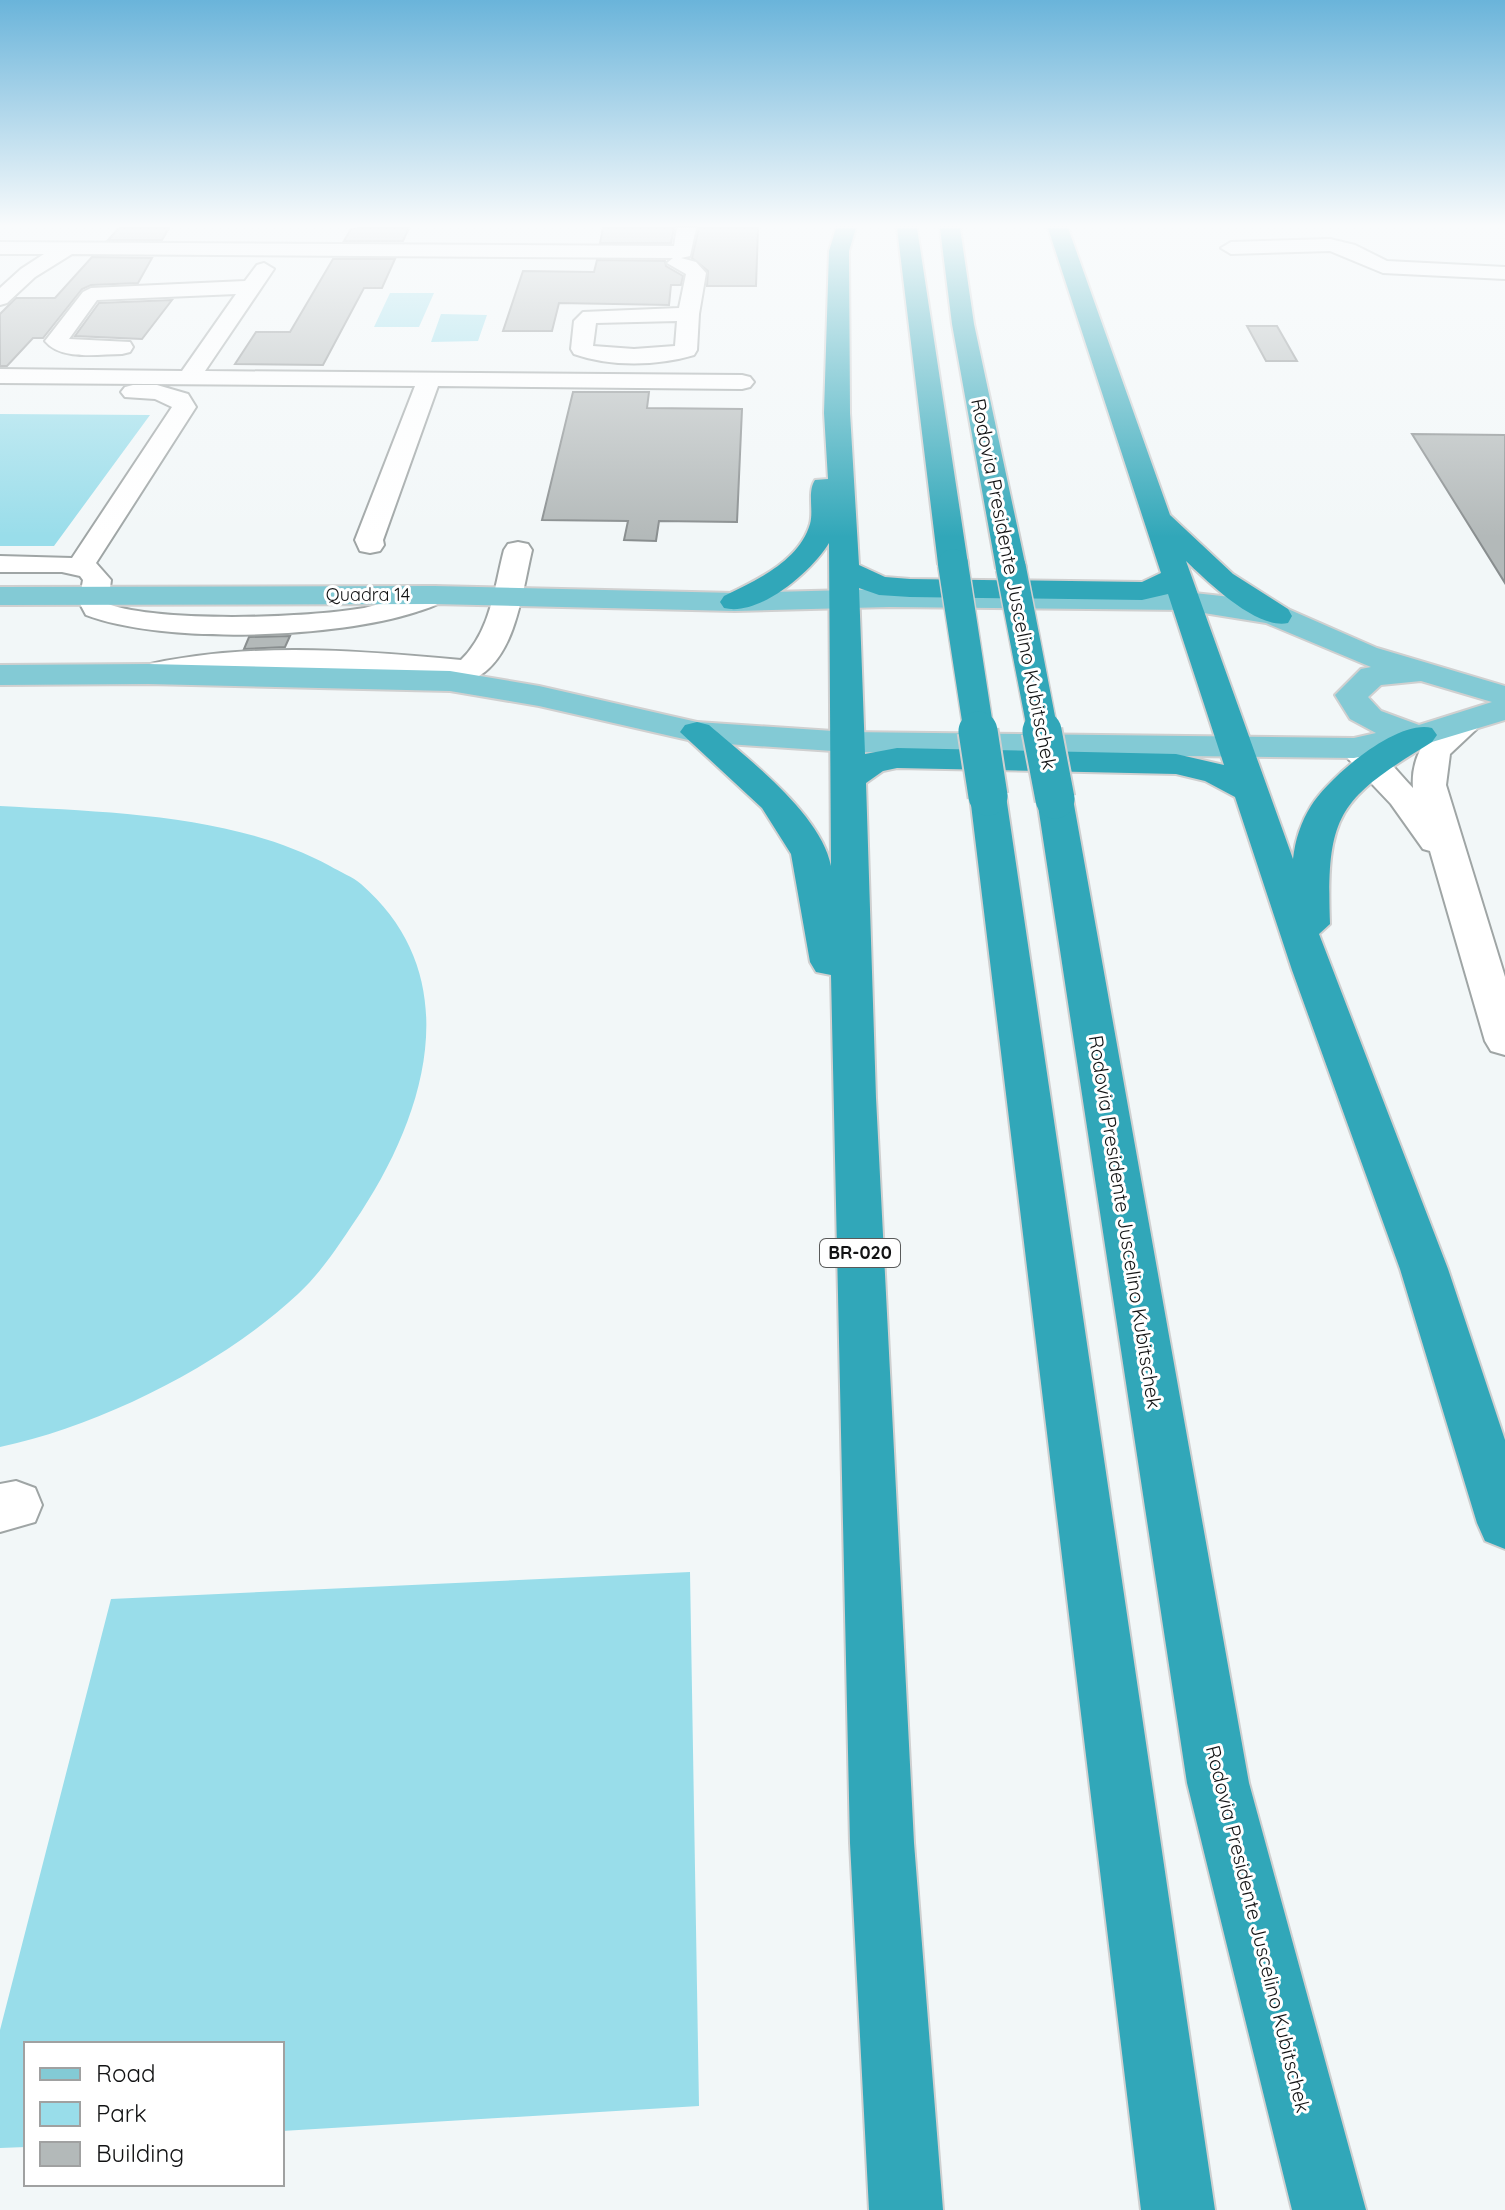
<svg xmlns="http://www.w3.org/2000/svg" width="1505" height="2210" viewBox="0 0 1505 2210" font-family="Quicksand,sans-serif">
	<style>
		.green { fill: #99ddea }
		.building { fill: #b3b9b9; stroke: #898e8f; stroke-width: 2 }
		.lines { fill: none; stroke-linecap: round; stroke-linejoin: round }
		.minor-casing { stroke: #9fa5a5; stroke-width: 4 }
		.major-casing { stroke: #d0d0d0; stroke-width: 4 }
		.highway-casing { stroke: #d0d0d0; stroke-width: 4 }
		.minor { fill: #fff; fill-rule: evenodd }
		.major { fill: #83cad5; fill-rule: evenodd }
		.highway { fill: #31a7b9; fill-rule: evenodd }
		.highway-bridge-far1-casing { stroke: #d0d0d0; stroke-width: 33; stroke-linecap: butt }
		.highway-bridge-casing { stroke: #d0d0d0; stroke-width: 43; stroke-linecap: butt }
		.highway-bridge-far1 { stroke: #31a7b9; stroke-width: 30 }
		.highway-bridge { stroke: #31a7b9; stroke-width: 39 }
		.labels { text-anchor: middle; stroke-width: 6; stroke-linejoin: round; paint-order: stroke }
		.far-street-label { font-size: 18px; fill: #121314; stroke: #fff }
		.shield { fill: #fff; stroke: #595a5a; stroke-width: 2 }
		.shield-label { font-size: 18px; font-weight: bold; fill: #121314 }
		.street-label { font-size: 20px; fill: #121314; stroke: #fff }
	</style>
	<rect width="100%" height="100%" fill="#f2f7f8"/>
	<!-- green -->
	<path class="green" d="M 390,293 L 434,293 L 419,327 L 374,327 Z
		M 441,314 L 487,315 L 478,341 L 431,342 Z
		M 0,414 L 150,415 L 54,546 L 0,546 Z
		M 0,806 C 106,812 235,814 330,866 C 340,872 353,877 361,884 C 467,976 427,1111 361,1212 C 342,1240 323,1271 298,1294 C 222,1365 102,1425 0,1447 Z
		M 690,1572 L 699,2106 L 282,2131 L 282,2044 L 26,2044 L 26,2147 L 0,2148 L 0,2030 L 111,1599 Z"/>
	<!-- building -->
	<path class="building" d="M 119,228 L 169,228 L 162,240 L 108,240 Z
		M 359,228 L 409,228 L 403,241 L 344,241 L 351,229 Z
		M 603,228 L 674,228 L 671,243 L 600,243 Z
		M 699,228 L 758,228 L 756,286 L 707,286 L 708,271 L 692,258 Z
		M 92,257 L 152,258 L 138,283 L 91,285 L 82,289 L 43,338 L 33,338 L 7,366 L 0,366 L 0,314 L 16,298 L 55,298 Z
		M 333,259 L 395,259 L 382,288 L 364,288 L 323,365 L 235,364 L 256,332 L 290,332 Z
		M 597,260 L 665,261 L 666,266 L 683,276 L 681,285 L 671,285 L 669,305 L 559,303 L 552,331 L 503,331 L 523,271 L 594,272 Z
		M 172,300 L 142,339 L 75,336 L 99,303 Z
		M 1247,326 L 1277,326 L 1297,361 L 1266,361 Z
		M 573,392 L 649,392 L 647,408 L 742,409 L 737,522 L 659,521 L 656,541 L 624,540 L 628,521 L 542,520 Z
		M 1412,434 L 1505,435 L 1505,583 Z
		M 290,636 L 285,647 L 244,649 L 249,637 Z"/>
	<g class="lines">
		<!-- minor casing -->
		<g class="minor-casing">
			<path id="minor" d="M 677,228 L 696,228 L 690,256 L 681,258 L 696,262 L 706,273 L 699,314 L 697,350 L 694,355 C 657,366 611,367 574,354 L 571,349 L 574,321 L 583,312 L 679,308 L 686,274 L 667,263 L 673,258 L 72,254 L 35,277 L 7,303 L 0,305 L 0,288 L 21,269 L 44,254 L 0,254 L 0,242 L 674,246 ZM 677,321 L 675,346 L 634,349 L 593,346 L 596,323 Z
				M 1330,239 L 1355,245 L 1387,261 L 1505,267 L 1505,279 L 1383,273 L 1330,251 L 1231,254 L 1221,248 L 1231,242 Z
				M 264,263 L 274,269 L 205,371 L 742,375 L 750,377 L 754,382 L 750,387 L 742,389 L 438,386 L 383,540 L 384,545 L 380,551 L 370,553 L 360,551 L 355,540 L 415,386 L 0,383 L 0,369 L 182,371 L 236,294 L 97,300 L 69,339 L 130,342 L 133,347 L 130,352 L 122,354 C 99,354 61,361 45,341 L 83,292 L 91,288 L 245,281 L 257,265 Z
				M 133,385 L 157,385 L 188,394 L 196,407 L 96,563 L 111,580 L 108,604 C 161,623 307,618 364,608 C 388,603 410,592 434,586 L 444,589 L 448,595 C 441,605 428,608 416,612 C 336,638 165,645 86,615 L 79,602 L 83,580 L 80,576 L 62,572 L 0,572 L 0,556 L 72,558 L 172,407 L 155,399 L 125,397 L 121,392 L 125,387 Z
				M 518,542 L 528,544 L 532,550 C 522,592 516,658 474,679 C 460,686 455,692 439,688 L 435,681 L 438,676 C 340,667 245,663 148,683 L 137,681 L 133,674 L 137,667 C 244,641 352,650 461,660 C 491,631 494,588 504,550 L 508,544 Z
				M 1468,712 L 1479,715 L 1484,722 L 1450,754 L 1446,785 L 1505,977 L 1505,1055 L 1491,1051 L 1485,1041 L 1430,851 L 1423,849 L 1391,804 L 1338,748 L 1342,741 C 1372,734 1394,769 1413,788 C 1410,753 1433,721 1468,712 Z
				M 16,1481 L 35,1488 L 42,1505 L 35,1522 L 0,1532 L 0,1484 Z"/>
		</g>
		<!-- major casing -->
		<g class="major-casing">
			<path id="major" d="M 434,586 L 735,593 L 889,589 L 1185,592 L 1240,598 L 1288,609 L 1377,648 L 1505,686 L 1505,720 L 1432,742 L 1354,758 L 848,752 L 697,742 L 539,706 L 450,691 L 148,684 L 0,685 L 0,665 L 148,664 L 450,671 L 539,686 L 697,722 L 848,732 L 1354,738 L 1376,733 L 1350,719 L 1335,695 L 1361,669 L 1371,667 L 1266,623 L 1185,610 L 889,607 L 735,611 L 434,604 L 0,605 L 0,587 ZM 1421,681 L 1492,702 L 1419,725 L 1381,711 L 1368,697 L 1381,685 Z"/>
		</g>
		<!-- highway casing -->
		<g class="highway-casing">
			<path id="highway" d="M 836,228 L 856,228 L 849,251 L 850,413 L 859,565 L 885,577 L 910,579 L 1142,582 L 1161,573 L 1048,228 L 1068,228 L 1170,515 L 1233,574 L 1288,609 L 1292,616 L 1288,623 C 1257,630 1208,582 1186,561 L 1293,859 C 1295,840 1301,822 1311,806 C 1329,777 1397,719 1432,728 L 1437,735 L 1432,742 C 1339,799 1326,813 1330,924 L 1319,934 L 1448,1269 L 1505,1440 L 1505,1549 L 1485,1541 L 1477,1523 L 1400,1269 L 1292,970 L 1235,797 L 1205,781 L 1176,774 L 897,768 L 883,771 L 866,783 L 876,1098 L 914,1843 L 943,2210 L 869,2210 L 850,1843 L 831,975 L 816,972 L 810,962 L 791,854 L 762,808 L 680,732 L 685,725 L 697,722 L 709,725 C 747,758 821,814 831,866 L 829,543 C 812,571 760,617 724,608 L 720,602 L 724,596 C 757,580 799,561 810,524 C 814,510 807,492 815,480 L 828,479 L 824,413 L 829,251 ZM 859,588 L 879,595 L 910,597 L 1142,600 L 1168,594 L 1224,765 L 1176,754 L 897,748 L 865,754 Z
				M 897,228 L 917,228 L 968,564 L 963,570 L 953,573 L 943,570 L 938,564 Z
				M 940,228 L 960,228 L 974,324 L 1026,568 L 1021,574 L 1011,577 L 1001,574 L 996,568 L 952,324 Z
				M 988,785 L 1001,788 L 1006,796 L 1215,2210 L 1141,2210 L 970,796 L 975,788 Z
				M 1055,788 L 1068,791 L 1073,799 L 1249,1783 L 1366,2210 L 1292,2210 L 1187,1783 L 1037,799 L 1042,791 Z"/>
		</g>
		<!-- minor -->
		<use href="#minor" class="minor"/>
		<!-- major -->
		<use href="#major" class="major"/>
		<!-- highway -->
		<use href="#highway" class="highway"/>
		<!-- highway-bridge-far1 casing -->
		<g class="highway-bridge-far1-casing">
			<path id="highway-bridge-far1" d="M 953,564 L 979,733
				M 1011,568 L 1043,733"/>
		</g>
		<!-- highway-bridge casing -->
		<g class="highway-bridge-casing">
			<path id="highway-bridge" d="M 978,731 L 988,796
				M 1042,731 L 1055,799"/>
		</g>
		<!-- highway-bridge-far1 -->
		<use href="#highway-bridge-far1" class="highway-bridge-far1"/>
		<!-- highway-bridge -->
		<use href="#highway-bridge" class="highway-bridge"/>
	</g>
	<!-- sky -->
	<linearGradient id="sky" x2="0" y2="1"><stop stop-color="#6ab4da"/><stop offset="0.42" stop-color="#f9fbfc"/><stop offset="1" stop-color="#f9fbfc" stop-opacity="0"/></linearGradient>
	<rect width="1505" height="537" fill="url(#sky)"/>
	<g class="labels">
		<!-- far-street labels -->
		<g class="far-street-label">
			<text x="368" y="601">Quadra 14</text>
		</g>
		<!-- shield labels -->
		<rect class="shield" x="820" y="1239" width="80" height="28" rx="6"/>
		<g class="shield-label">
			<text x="860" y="1259">BR-020</text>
		</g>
		<!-- street labels -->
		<g class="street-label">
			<text transform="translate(1014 584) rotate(79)" y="7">Rodovia Presidente Juscelino Kubitschek</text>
			<text transform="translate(1125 1222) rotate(81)" y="7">Rodovia Presidente Juscelino Kubitschek</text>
			<text transform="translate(1258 1929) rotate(76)" y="7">Rodovia Presidente Juscelino Kubitschek</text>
		</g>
	</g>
	<!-- legend -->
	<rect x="24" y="2042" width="260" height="144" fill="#ffffff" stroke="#a0a1a1" stroke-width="2"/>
	<rect x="40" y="2068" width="40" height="12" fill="#83cad5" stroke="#a0a1a1" stroke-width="2"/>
	<text x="96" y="2082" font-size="24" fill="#121314">Road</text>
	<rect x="40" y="2102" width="40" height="24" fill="#99ddea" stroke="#a0a1a1" stroke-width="2"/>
	<text x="96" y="2122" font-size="24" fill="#121314">Park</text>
	<rect x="40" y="2142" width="40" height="24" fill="#b3b9b9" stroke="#a0a1a1" stroke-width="2"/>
	<text x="96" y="2162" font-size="24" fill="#121314">Building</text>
</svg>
